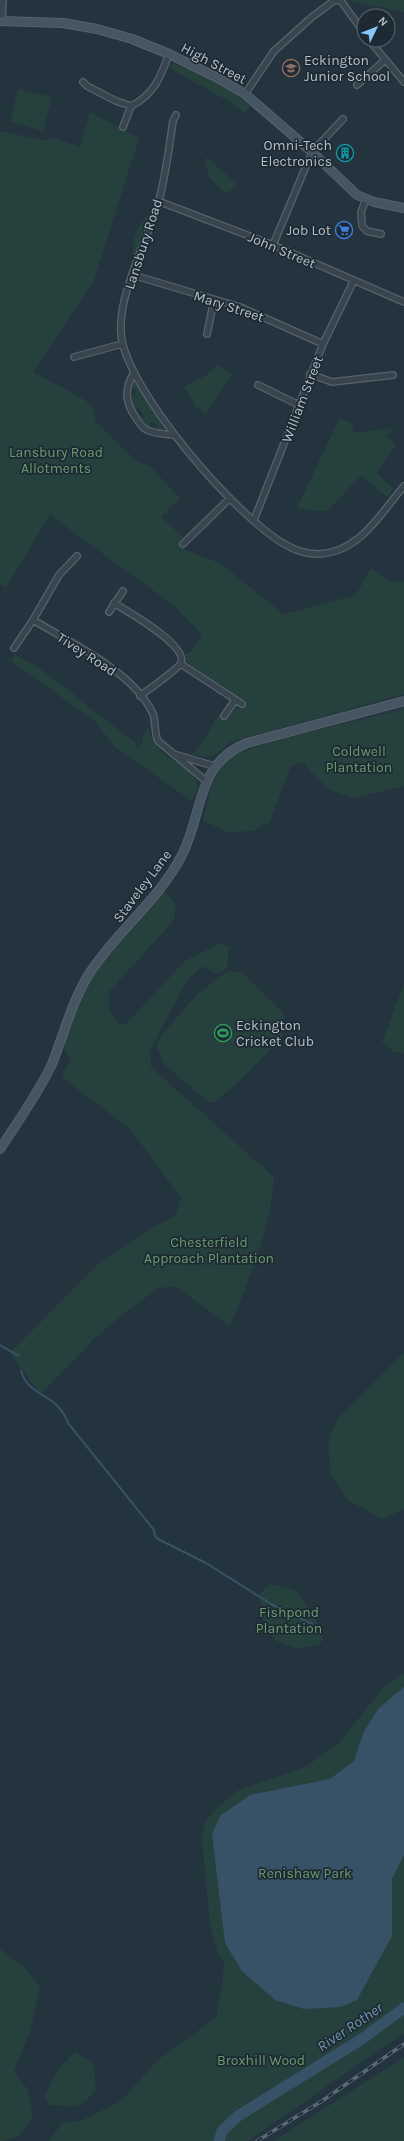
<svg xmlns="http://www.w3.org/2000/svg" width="404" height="2141" viewBox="0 0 404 2141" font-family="Karla,sans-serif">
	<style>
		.green { fill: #26403e }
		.water { fill: #375266 }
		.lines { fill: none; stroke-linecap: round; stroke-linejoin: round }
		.stream { stroke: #375266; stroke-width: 2 }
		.river { stroke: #375266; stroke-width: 11 }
		.street-casing { stroke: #56636c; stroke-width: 8 }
		.secondary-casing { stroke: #56636c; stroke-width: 10 }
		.street { stroke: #38454f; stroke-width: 5.5 }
		.secondary { stroke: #455562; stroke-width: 8 }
		.rail-casing { stroke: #596a76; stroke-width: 3.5 }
		.rail { stroke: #1d2a34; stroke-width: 2; stroke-dasharray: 6; stroke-linecap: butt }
		.labels { text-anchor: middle; stroke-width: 3.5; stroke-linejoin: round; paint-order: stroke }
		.poi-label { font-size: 14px; fill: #b4c0c9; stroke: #1d2a34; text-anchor: start }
		.street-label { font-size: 14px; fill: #b4c0c9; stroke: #1d2a34 }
		.park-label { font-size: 14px; fill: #6a9b6d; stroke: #1d2a34 }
		.water-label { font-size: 15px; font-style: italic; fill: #7396ad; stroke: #1d2a34 }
	</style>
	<rect width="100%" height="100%" fill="#24343f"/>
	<!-- green -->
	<path class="green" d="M 347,0 L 404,0 L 404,12 Z
		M 173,63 L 180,66 L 181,64 L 220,83 L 251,106 L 244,113 L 227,100 L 167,67 Z
		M 18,89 L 52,97 L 43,131 L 10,122 Z
		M 90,112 L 139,138 L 94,280 L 33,372 L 85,400 L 94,409 L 95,421 L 136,461 L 150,466 L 180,499 L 161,517 L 184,538 L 184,549 L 219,563 L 284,614 L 356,595 L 371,568 L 391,581 L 404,581 L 404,694 L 230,742 C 213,756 214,760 191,754 C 205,745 209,727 219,715 L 226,720 L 235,706 L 243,709 L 245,703 L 187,662 L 185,654 L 192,651 L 202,635 L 173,605 L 50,515 L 6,588 L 0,584 L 0,131 L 47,141 L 53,138 L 80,147 Z
		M 206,157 L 237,184 L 227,194 L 208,176 L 208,170 L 206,169 Z
		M 151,212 L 134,263 C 131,239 133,230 151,212 Z
		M 218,365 L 232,375 L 206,414 L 199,407 L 197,408 L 184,387 C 196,380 209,376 218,365 Z
		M 133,383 L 135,383 L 164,430 L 157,430 L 158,425 L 151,422 L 150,428 C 145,426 143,424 140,419 L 144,416 L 139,407 L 134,410 L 130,403 L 130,396 L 135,396 L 136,389 L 132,388 Z
		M 339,419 L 351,423 L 354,433 L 393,428 L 387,436 L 396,445 L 376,473 L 394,489 L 387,497 L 361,475 L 328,511 L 315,511 L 297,508 Z
		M 15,654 C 26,661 37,666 47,674 C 78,696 104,721 135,742 L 134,745 L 139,748 L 143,741 L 143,734 L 149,727 C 156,763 187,758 196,780 C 199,787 195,795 192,801 L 115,747 L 94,720 L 11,661 Z
		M 404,709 L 404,786 L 354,798 L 330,790 L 313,774 L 303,762 L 291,766 L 270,821 L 253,831 L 226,832 L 203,820 L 212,784 L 227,758 L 271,741 Z
		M 164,891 L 176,903 L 174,920 L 109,992 L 109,1008 L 117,1023 L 126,1024 L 185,961 L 220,943 L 229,947 L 227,968 L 218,974 L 202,966 L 187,981 L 150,1050 L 151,1067 L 274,1177 C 271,1229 249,1278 230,1326 L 175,1286 L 159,1288 L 132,1307 L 96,1337 L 40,1394 L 10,1353 L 96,1266 L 152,1228 L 176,1215 L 181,1198 L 131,1130 L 62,1077 L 71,1059 L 62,1045 L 84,992 L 98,969 Z
		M 229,971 L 242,972 L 284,1013 L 282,1037 L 252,1069 L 216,1102 L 208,1102 L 164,1064 L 156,1044 C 171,1022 205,983 229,971 Z
		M 404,984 L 404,1053 L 394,1052 L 382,1042 Z
		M 404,1352 L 404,1509 L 382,1519 L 348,1500 L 331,1475 L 328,1444 L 333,1428 L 340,1416 Z
		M 271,1584 L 295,1590 L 315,1618 L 323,1638 L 320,1644 L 298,1649 L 275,1640 L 263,1619 L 260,1593 Z
		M 404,1673 L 404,2033 L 248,2141 L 49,2141 L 62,2123 L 83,2120 L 121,2101 L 159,2059 L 216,2018 L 223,1980 L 224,1962 L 218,1954 L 210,1925 L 202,1838 L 206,1820 L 218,1807 L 237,1791 L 305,1767 L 338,1744 L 383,1688 Z
		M 0,1949 L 28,1971 L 40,1987 L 30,2031 L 14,2071 L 28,2090 L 33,2115 C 24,2130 19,2141 0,2141 Z
		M 75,2052 L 93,2063 L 96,2089 C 81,2109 74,2107 50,2105 L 44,2097 L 59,2068 Z
		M 404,2057 L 404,2141 L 274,2141 Z"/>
	<!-- water -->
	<path class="water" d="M 404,1687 L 404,1855 L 392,1879 L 392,1936 L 357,2000 L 340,2007 L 304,2009 L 275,2000 L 242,1971 L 225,1943 L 212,1834 L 220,1816 L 250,1795 L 330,1779 L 354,1761 L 364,1731 L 379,1708 Z"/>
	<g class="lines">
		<!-- stream -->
		<path class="stream" d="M 0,1345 L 19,1356
			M 21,1371 C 30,1399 57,1392 68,1423 L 154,1530 L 155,1536 L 158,1539 L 206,1563 L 271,1604 L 312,1624"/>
		<!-- river -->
		<path class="river" d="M 219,2141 L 222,2131 L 238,2116 L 362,2039 L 404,2008"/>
		<!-- street casing -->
		<g class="street-casing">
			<path id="street" d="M 2,21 L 3,0
				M 369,40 L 404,82
				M 83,82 L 87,86 L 116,101 L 131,106 C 154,95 161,76 169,54
				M 357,85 L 385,60
				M 245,94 L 274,51 L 312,17 L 335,0 L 341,1 L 364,33
				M 176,115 L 173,121 C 169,148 166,174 159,200 C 148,240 118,293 121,333 C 124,388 239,521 288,546 C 297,551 309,554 319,554 C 360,552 380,514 404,486
				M 123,127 L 131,106
				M 366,199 L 361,212 L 362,226 L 367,231 L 381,234
				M 158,201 L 273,245 L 404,302
				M 273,245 L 312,152 L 343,119
				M 133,275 L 240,307 L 323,344
				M 207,334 L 214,300
				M 74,357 L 122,344
				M 134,372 C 124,390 125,402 136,418 C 139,422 142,428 147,430 C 155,434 165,434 174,435
				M 310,374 L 332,382 L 393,375
				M 258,385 L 299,405
				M 254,520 L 323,344 L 354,280
				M 183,544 L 230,498
				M 77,556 L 59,575 L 33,620 C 71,643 134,672 153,714 C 156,723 154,732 158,741 L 206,781
				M 114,603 C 128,612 188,645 181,663 C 178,669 148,690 140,696
				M 109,612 L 123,591
				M 14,648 L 33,620
				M 181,664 L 242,704
				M 224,716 L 235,700
				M 177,755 L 214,766"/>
		</g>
		<!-- secondary casing -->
		<g class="secondary-casing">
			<path id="secondary" d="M 0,21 L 63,23 L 97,29 L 132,39 L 169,54 L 216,77 L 245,94 L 312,152 L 357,195 L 374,202 L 404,208
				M 0,1149 C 17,1123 39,1092 52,1064 C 64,1034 72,1001 89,974 C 115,933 159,900 182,855 C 204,812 195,764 247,743 L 404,701"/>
		</g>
		<!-- street -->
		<use href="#street" class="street"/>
		<!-- secondary -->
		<use href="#secondary" class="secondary"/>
		<!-- rail casing -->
		<g class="rail-casing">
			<path id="rail" d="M 257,2141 L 322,2101 L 404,2044"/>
		</g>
		<!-- rail -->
		<use href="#rail" class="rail"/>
	</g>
	<!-- icons -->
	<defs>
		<g id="school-ring" transform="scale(0.9)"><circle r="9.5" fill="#1d2a34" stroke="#8d6e63" stroke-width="1.5"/><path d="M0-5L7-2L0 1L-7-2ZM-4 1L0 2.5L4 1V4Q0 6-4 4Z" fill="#8d6e63"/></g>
		<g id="building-ring" transform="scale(0.9)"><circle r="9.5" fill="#1d2a34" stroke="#0f9aa8" stroke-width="1.5"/><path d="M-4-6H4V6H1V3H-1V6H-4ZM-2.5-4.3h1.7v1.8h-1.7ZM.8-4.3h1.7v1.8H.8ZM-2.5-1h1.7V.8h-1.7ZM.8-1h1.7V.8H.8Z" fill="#0f9aa8"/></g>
		<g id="supermarket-ring" transform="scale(0.9)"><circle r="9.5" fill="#1d2a34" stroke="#3f7fe0" stroke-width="1.5"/><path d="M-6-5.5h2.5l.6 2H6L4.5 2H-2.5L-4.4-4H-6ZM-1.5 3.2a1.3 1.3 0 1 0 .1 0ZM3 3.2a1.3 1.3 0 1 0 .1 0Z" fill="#3f7fe0"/></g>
		<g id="stadium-ring" transform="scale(0.9)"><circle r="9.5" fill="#1d2a34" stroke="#2e9e5b" stroke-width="1.5"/><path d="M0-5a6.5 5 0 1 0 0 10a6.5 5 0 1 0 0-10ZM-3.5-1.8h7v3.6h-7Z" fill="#2e9e5b"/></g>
	</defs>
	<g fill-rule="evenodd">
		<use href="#school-ring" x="291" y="68"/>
		<use href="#building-ring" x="345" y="153"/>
		<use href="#supermarket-ring" x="344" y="230"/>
		<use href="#stadium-ring" x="223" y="1033"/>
	</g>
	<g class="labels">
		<!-- poi labels -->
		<g class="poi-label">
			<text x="304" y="65">Eckington<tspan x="304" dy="16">Junior School</tspan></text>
			<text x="332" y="150" text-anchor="end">Omni-Tech<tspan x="332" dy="16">Electronics</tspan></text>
			<text x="331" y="235" text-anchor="end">Job Lot</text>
			<text x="236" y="1030">Eckington<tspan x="236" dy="16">Cricket Club</tspan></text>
		</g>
		<!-- street labels -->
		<g class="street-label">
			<text transform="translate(214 63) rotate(28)" y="5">High Street</text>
			<text transform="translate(143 244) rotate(-72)" y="5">Lansbury Road</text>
			<text transform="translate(282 250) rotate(23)" y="5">John Street</text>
			<text transform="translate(229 306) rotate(18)" y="5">Mary Street</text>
			<text transform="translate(302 399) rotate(-69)" y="5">William Street</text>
			<text transform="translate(87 654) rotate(33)" y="5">Tivey Road</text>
			<text transform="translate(142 886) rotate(-53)" y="5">Staveley Lane</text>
		</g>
		<!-- park labels -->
		<g class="park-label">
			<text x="56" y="457">Lansbury Road<tspan x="56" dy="16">Allotments</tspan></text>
			<text x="359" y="756">Coldwell<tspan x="359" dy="16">Plantation</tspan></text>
			<text x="209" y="1247">Chesterfield<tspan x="209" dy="16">Approach Plantation</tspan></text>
			<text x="289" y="1617">Fishpond<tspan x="289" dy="16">Plantation</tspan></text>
			<text x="305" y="1878">Renishaw Park</text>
			<text x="261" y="2065">Broxhill Wood</text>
		</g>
		<!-- water labels -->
		<g class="water-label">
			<text transform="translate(350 2027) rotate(-34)" y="5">River Rother</text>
		</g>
	</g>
	<!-- north arrow -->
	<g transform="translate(376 28) rotate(47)"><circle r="19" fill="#1d2a34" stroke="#596670"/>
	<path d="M0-3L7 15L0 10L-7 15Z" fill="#88c7fa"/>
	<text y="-6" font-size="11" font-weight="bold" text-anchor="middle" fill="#b4c0c9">N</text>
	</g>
</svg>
